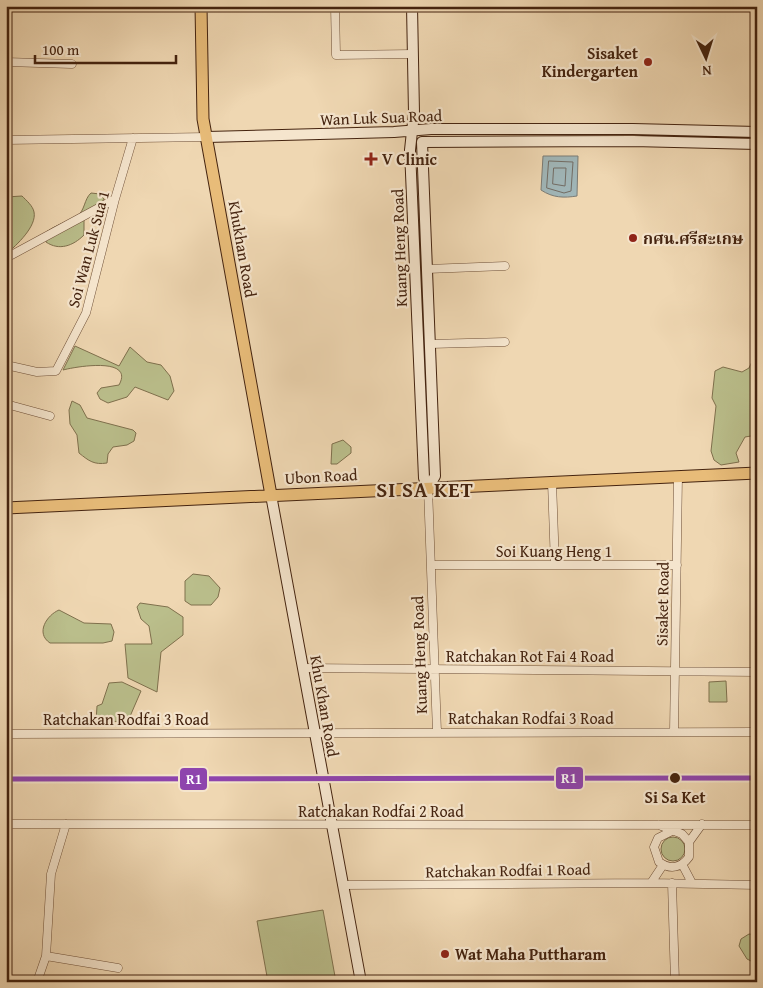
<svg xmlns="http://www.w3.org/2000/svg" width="763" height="988" viewBox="0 0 763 988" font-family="'Gentium Book Plus','Noto Serif Thai',serif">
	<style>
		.green { fill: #babe8b; stroke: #7f704d }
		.water { fill: #a0b6b8; stroke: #7b7b74 }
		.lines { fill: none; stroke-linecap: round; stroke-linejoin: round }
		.shore { stroke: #726c64; stroke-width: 1 }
		.street-casing { stroke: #6f5038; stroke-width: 9 }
		.secondary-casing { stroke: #44230f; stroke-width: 12 }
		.primary-casing { stroke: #44230f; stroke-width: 13 }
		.street { stroke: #f5e5cd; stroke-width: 8 }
		.secondary { stroke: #f5e5cd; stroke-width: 10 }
		.primary { stroke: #e8bc79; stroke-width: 11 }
		.rail-1-casing { stroke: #f5e5cd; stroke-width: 9 }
		.rail-1 { stroke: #8e44ad; stroke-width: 5 }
		.poi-dot { fill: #8f2418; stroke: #f5e5cd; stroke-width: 2 }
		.stop-dot { fill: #44230f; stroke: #f5e5cd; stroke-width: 2 }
		.labels { text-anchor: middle; stroke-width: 4.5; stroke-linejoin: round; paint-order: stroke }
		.poi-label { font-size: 16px; font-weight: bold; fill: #44230f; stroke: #f5e5cd; text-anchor: start }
		.street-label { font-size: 16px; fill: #44230f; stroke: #f5e5cd }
		.stop-label { font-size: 16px; font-weight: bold; fill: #44230f; stroke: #f5e5cd }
		.district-label { font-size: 21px; font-weight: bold; letter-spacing: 1px; fill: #44230f; stroke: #f5e5cd }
		.line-badge { stroke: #f5e5cd; stroke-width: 2 }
		.badge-label { font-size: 14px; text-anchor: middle; font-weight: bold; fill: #fff }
	</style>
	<rect width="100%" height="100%" fill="#efd7b2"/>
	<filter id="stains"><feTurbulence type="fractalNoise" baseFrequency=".004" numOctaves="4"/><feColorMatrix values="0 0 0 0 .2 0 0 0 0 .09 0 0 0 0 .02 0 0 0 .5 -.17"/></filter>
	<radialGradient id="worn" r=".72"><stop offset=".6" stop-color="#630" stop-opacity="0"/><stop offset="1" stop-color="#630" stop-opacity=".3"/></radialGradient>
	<!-- green -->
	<path class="green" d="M 91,193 L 100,194 L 104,199 L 101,209 L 84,218 L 84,235 C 73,246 59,251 46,242 L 46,232 C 56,225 67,222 77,216 C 85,211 84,199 91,193 Z
		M 22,196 C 26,200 33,206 34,212 C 37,226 17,245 6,254 L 6,197 Z
		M 75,346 L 119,366 L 130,347 L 147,362 L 161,365 L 170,376 L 174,391 L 168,400 L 135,387 L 127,397 L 108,403 L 100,399 L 97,393 L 101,388 L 119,385 C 135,356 74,367 63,370 Z
		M 757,351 L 757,435 L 745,437 L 736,453 L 739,462 L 721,465 L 714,460 L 711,451 L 716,406 L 712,398 L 715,371 L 723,367 L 742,372 L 749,368 Z
		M 72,401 L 80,405 L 87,418 L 133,430 L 136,433 L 134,441 L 127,445 L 113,447 L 108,454 L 107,463 C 94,465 89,461 79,453 L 77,435 L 70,424 L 69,410 Z
		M 343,440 L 351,447 L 351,453 L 337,464 L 331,464 L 332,444 Z
		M 193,574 L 209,576 L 220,588 L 218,597 L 211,605 L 191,605 L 185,601 L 185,581 Z
		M 140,603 L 168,607 L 183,617 L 183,635 L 161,652 L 157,692 L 128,678 L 125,644 L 152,644 L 149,626 L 141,619 L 137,607 Z
		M 59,610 L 84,623 L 111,624 L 114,632 L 112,641 L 103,643 L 50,643 C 35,633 47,615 59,610 Z
		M 726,681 L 727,702 L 709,702 L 709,682 Z
		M 122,682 L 141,691 L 128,721 L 96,722 L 97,706 L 102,704 L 109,683 Z
		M661 849a12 12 0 1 1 24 0a12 12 0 1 1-24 0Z
		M 323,910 L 336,982 L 268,982 L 257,921 Z
		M 749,934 L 757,935 L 757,964 L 747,959 L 739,946 L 741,939 Z"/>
	<!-- water -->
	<path class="water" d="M 543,156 L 578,156 L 577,196 C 564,198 553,198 541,190 Z"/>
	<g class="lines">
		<!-- shore -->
		<path class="shore" d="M 549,161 L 573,162 L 571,191 L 564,193 L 547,188 Z
			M 554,168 L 566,168 L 565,186 L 553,184 Z"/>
		<!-- street casing -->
		<g class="street-casing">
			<path id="street" d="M 335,6 L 336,55 L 413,54
				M 6,62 L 72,64
				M 6,140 L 207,137
				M 6,258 L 115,199
				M 427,269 L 505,266
				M 430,344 L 505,342
				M 6,365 L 37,372 L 56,371 L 86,313 L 115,199 L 133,138
				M 6,404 L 50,416
				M 552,482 L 555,565
				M 428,488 L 437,732
				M 431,565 L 677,565
				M 303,668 L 757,672
				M 674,732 L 678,476
				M 6,734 L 757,732
				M 6,824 L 757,825
				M 659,825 L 682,834 L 689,842 L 689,857 C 681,868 670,870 659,862 L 654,847 L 658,838 L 672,831
				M 689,842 L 702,824
				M 682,864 L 692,883
				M 651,883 L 663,865
				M 672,883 L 675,982
				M 343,885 L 651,883 L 757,885
				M 46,956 L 118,968
				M 37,982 L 46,956 L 51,874 L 66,824"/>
		</g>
		<!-- secondary casing -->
		<g class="secondary-casing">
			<path id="secondary" d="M 412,6 L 414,113 L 410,150 L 424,478 L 428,488
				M 207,137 L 394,132 L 431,129 L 633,129 L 757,132
				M 422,142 L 435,476 L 428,488
				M 422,142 L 633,141 L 757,144
				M 271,495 L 361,982"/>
		</g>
		<!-- primary casing -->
		<g class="primary-casing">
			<path id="primary" d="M 201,6 L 203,119 L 271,495
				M 6,508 L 757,473"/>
		</g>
		<!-- street -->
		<use href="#street" class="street"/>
		<!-- secondary -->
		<use href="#secondary" class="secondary"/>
		<!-- primary -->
		<use href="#primary" class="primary"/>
		<!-- rail-1 casing -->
		<g class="rail-1-casing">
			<path id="rail-1" d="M 6,779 L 757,778"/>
		</g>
		<!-- rail-1 -->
		<use href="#rail-1" class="rail-1"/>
	</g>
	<!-- markers -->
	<g class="poi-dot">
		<circle cx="648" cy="62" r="5"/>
		<path d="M368.5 151.5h5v5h5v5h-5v5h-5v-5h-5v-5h5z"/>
		<circle cx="633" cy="238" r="5"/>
		<circle cx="445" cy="954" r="5"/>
	</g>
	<circle class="stop-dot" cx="675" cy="778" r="6"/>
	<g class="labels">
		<!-- poi labels -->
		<g class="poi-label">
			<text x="638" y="59" text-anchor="end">Sisaket<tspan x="638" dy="18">Kindergarten</tspan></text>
			<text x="382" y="165">V Clinic</text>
			<text x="643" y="244">กศน.ศรีสะเกษ</text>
			<text x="455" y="960">Wat Maha Puttharam</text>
		</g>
		<!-- street labels -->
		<g class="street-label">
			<text transform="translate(381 117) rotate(-2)" y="6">Wan Luk Sua Road</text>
			<text transform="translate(399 248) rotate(-92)" y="6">Kuang Heng Road</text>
			<text transform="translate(88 249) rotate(-75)" y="6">Soi Wan Luk Sua 1</text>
			<text transform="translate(243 249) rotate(80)" y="6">Khukhan Road</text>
			<text transform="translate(321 476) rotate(-3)" y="6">Ubon Road</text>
			<text x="554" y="557">Soi Kuang Heng 1</text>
			<text transform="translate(662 604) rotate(-89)" y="6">Sisaket Road</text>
			<text transform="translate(419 655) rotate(-92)" y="6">Kuang Heng Road</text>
			<text x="530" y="662">Ratchakan Rot Fai 4 Road</text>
			<text transform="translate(325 706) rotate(80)" y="6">Khu Khan Road</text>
			<text x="531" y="724">Ratchakan Rodfai 3 Road</text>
			<text x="126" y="725">Ratchakan Rodfai 3 Road</text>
			<text x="381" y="817">Ratchakan Rodfai 2 Road</text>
			<text transform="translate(508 870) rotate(-1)" y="6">Ratchakan Rodfai 1 Road</text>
		</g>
		<!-- stop labels -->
		<g class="stop-label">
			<text x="675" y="803">Si Sa Ket</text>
		</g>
		<!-- district labels -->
		<g class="district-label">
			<text x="425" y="497">SI SA KET</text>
		</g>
	</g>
	<g class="line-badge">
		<rect x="555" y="766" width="29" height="24" rx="5" fill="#8e44ad"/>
		<rect x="179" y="767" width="29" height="24" rx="5" fill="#8e44ad"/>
	</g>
	<g class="badge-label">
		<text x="569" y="783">R1</text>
		<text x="194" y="784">R1</text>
	</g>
	<!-- margin -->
	<rect width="763" height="988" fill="none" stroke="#efd7b2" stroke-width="25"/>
	<rect x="8" y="8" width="748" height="973" fill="none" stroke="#44230f" stroke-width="2.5"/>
	<rect x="12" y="12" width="738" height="963" fill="none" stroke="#44230f"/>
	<!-- north arrow -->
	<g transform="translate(706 58) rotate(176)" stroke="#f5e5cd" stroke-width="4" paint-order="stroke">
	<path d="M0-4L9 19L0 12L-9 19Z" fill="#44230f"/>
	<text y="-8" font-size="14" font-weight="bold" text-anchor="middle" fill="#44230f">N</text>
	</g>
	<!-- scale -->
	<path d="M35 55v8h141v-8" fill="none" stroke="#44230f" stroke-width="2.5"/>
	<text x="42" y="55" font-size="15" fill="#44230f" stroke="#f5e5cd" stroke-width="4" paint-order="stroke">100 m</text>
	<rect width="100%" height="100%" filter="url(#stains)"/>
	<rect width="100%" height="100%" fill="url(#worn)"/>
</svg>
